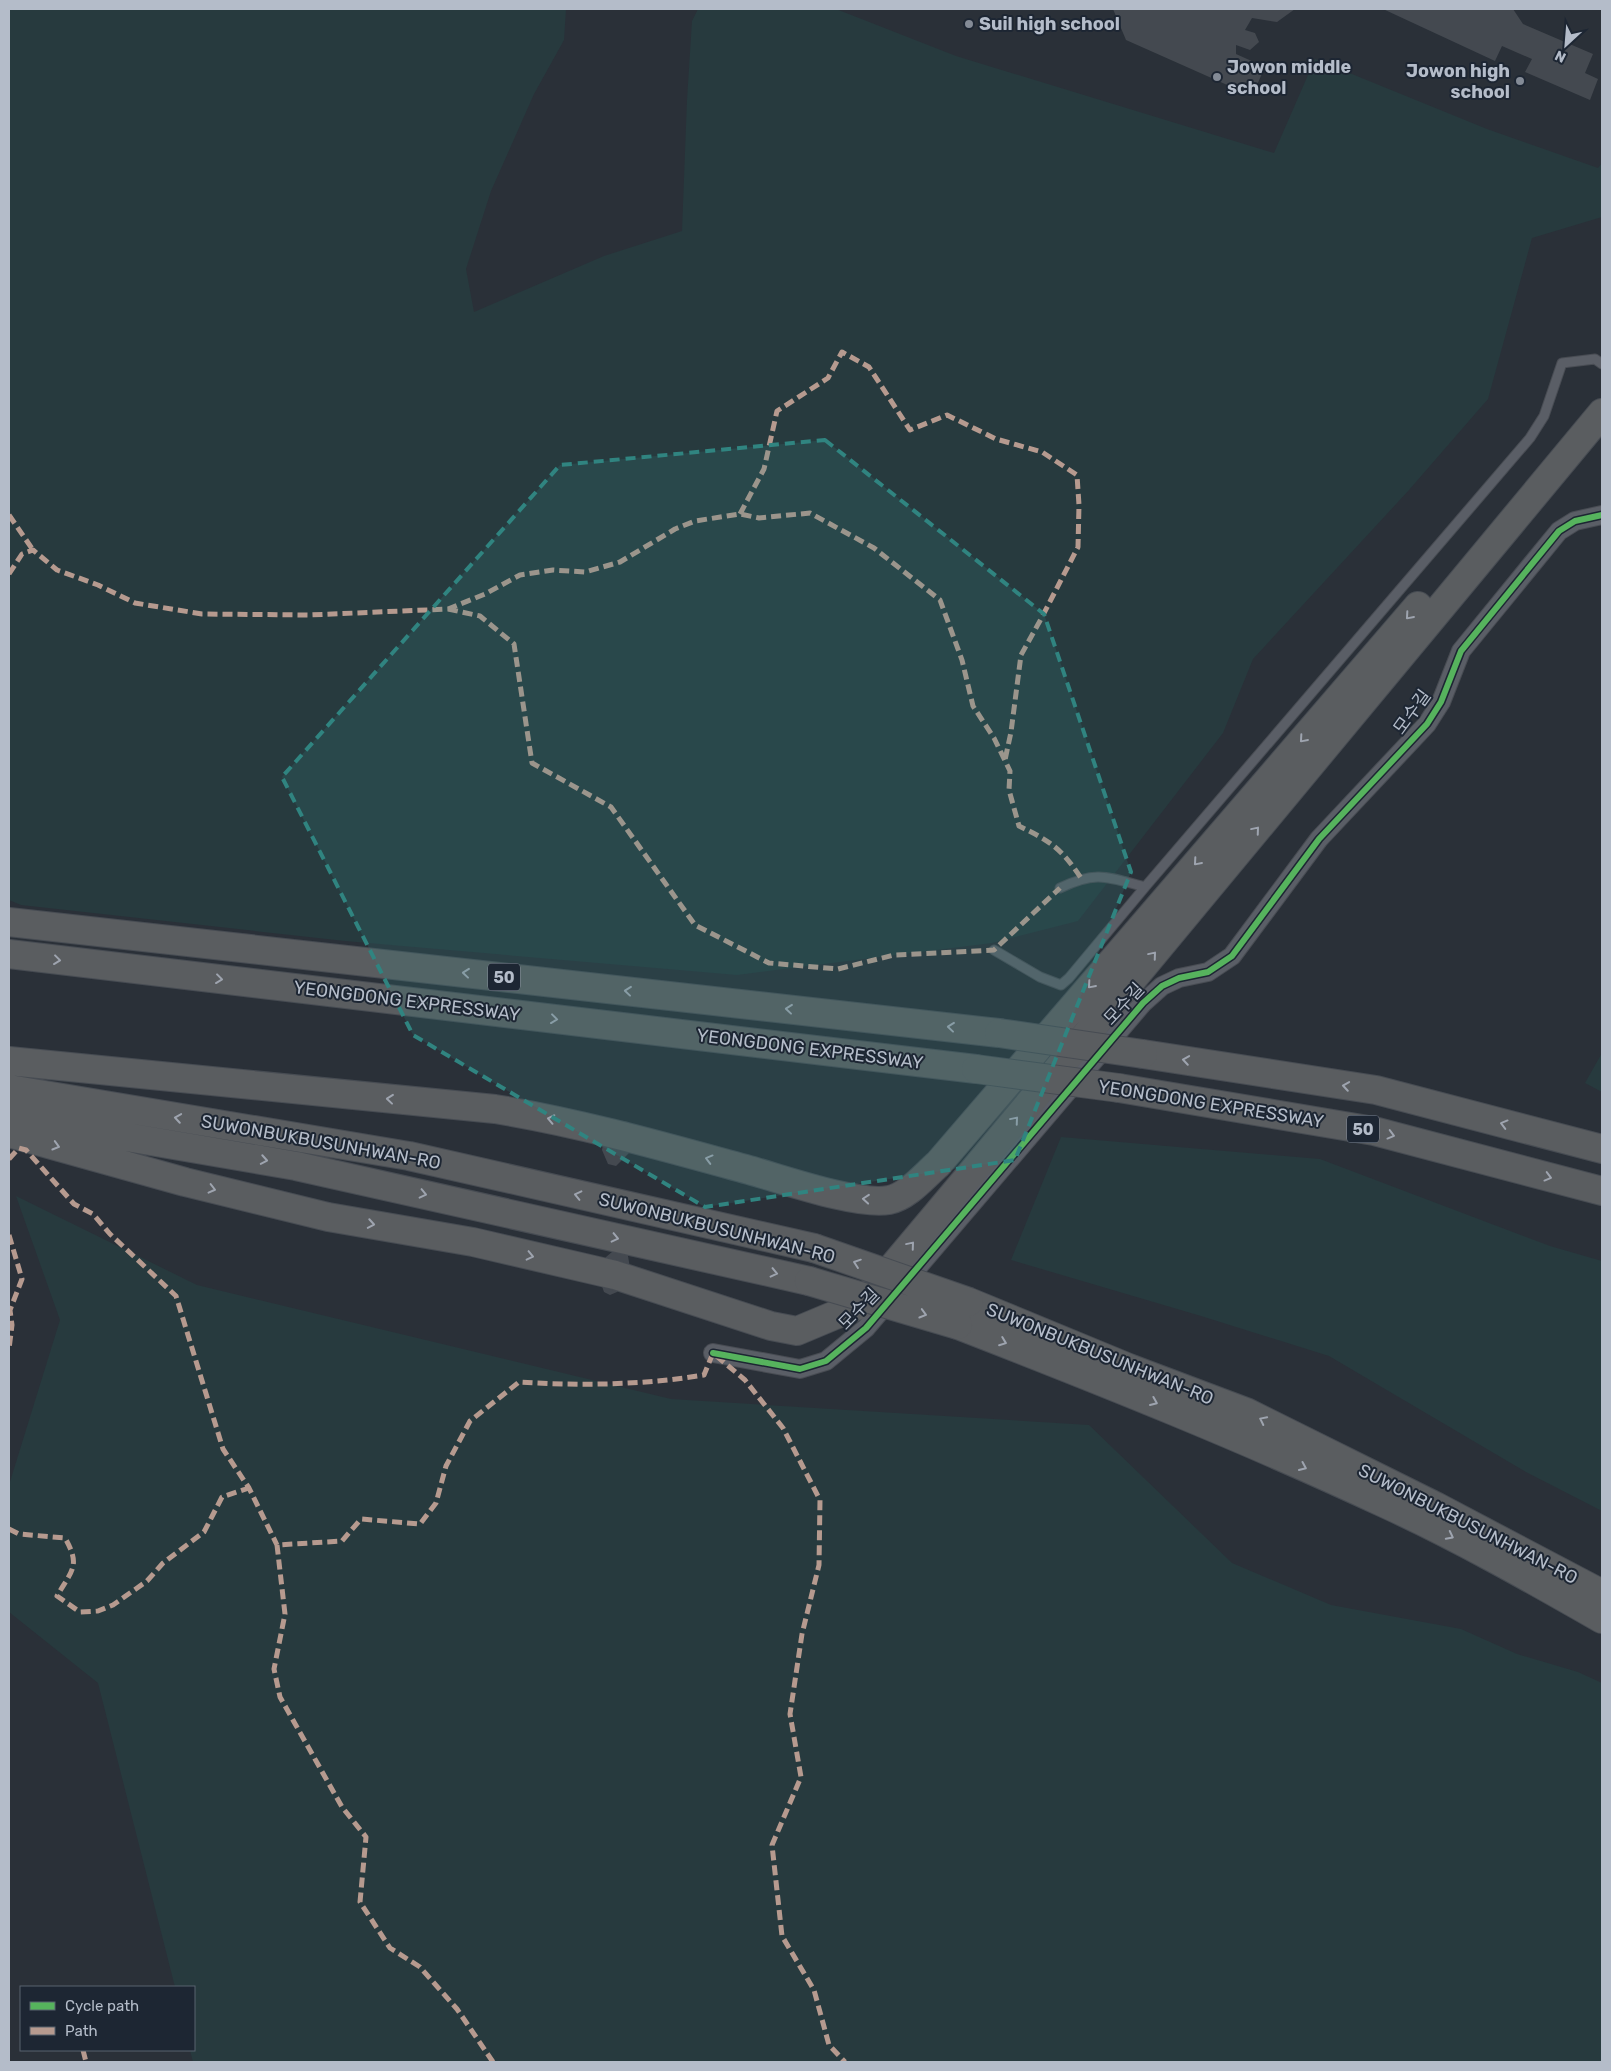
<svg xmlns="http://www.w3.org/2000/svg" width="1611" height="2071" viewBox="0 0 1611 2071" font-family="Rubik,'Noto Sans KR',sans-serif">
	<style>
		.green { fill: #273a3e }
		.building { fill: #444950 }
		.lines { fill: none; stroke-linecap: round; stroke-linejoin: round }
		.lane-casing { stroke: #484c53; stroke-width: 11 }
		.street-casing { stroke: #484c53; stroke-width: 20 }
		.highway-casing { stroke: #474c53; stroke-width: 30 }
		.lane { stroke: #5a5e66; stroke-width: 9 }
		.street { stroke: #5a5e66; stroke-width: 18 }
		.highway { stroke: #5a5d60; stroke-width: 28 }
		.highway-bridge-casing { stroke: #474c53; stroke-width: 30; stroke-linecap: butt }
		.highway-bridge { stroke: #5a5d60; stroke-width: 28 }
		.quiet { stroke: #b69a8f; stroke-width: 5; stroke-dasharray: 10 5; stroke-linecap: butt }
		.cycleway-casing { stroke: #1d2633; stroke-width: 9 }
		.cycleway { stroke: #56b35d; stroke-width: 6 }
		.oneway { stroke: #9ea4af }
		.marked { fill: #308480; fill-opacity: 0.2; stroke: #308480; stroke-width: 4; stroke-dasharray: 10 6; stroke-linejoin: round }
		.poi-dot { fill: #848b96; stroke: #1d2633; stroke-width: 2 }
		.labels { text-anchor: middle; stroke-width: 4; stroke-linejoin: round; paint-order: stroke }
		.shield { fill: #1d2633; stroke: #878f9c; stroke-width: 1 }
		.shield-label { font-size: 16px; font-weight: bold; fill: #b4bcc9 }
		.poi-label { font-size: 18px; font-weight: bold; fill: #b4bcc9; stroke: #1d2633; text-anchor: start }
		.street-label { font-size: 18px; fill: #b4bcc9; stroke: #1d2633 }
	</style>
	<rect width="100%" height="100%" fill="#2a3038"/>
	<!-- green -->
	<path class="green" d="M 9,9 L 566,9 L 564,40 L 534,94 L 491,191 L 466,269 L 474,312 L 604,256 L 682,231 L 687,100 L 692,21 L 698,9 L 836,9 L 956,56 L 1274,153 L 1315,59 L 1487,129 L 1598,168 L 1602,163 L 1602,217 L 1532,238 L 1488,399 L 1409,490 L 1253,659 L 1223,733 L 1078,921 L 992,943 L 737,975 L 345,941 L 21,905 L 9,900 Z
		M 1602,1053 L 1602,1092 L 1585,1083 Z
		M 1061,1137 L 1320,1159 L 1550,1246 L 1602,1261 L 1602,1511 L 1526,1472 L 1329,1356 L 1201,1316 L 1011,1260 Z
		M 16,1196 L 197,1285 L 671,1399 L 1089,1425 L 1232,1563 L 1331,1605 L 1461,1629 L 1517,1654 L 1578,1672 L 1602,1683 L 1602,2062 L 193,2062 L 190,2050 L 194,2050 L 194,1987 L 175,1987 L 98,1683 L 9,1612 L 9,1485 L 60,1320 Z"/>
	<!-- building -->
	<path class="building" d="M 1113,9 L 1295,9 L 1277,22 L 1252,18 L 1245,30 L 1255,33 L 1259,42 L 1250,50 L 1236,45 L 1236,54 L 1265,67 L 1252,96 L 1126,40 Z
		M 1383,9 L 1513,9 L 1523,24 L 1593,54 L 1585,73 L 1598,79 L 1590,100 L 1525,72 L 1532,59 L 1502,46 L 1495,61 Z
		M 620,1121 L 629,1122 L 632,1136 L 630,1152 L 616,1166 L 608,1164 L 602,1150 L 605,1133 Z
		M 618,1247 L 627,1250 L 630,1268 L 617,1292 L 610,1295 L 604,1292 L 599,1277 L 600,1269 L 606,1257 Z"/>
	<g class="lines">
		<!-- lane casing -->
		<g class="lane-casing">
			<path id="lane" d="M 1060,888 C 1096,870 1108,877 1145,887 L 1530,438 L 1544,416 L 1562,363 L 1595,359 L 1602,364
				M 994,950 L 1040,977 L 1061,985 L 1069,978 L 1145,887"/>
		</g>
		<!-- street casing -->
		<g class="street-casing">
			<path id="street" d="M 713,1353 L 800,1369 L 826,1361 L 866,1328 L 1143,1003 L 1162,986 L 1179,978 L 1208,972 L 1232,956 L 1319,839 L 1427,724 L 1441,702 L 1461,651 L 1559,531 L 1575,521 L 1602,515"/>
		</g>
		<!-- highway casing -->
		<g class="highway-casing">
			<path id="highway" d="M 9,922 L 999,1033
				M 9,954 L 976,1069
				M 1143,1054 L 1376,1090 L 1602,1149
				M 9,1061 L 495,1109 C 581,1123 665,1147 749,1170 C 782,1179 858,1206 889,1200 C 908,1196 924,1176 938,1164 L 1418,606
				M 1119,1088 L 1374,1131 L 1602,1191
				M 9,1089 L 409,1156 L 814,1248
				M 10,1117 L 296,1166 L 809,1281
				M 9,1133 L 185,1182 L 328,1217 L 473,1242 L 615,1275 L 771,1326 L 797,1331 L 859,1305 L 876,1287 L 965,1181 L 1602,413
				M 969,1302 L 1129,1368 L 1246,1412 L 1437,1507 L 1602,1594
				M 958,1325 C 1102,1381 1245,1438 1386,1504 C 1460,1538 1532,1579 1602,1619"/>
		</g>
		<!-- lane -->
		<use href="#lane" class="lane"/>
		<!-- street -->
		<use href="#street" class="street"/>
		<!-- highway -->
		<use href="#highway" class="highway"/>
		<!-- highway-bridge casing -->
		<g class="highway-bridge-casing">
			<path id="highway-bridge" d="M 999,1033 L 1143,1054
				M 976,1069 L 1119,1088
				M 814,1248 L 969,1302
				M 809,1281 L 958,1325"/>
		</g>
		<!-- highway-bridge -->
		<use href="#highway-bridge" class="highway-bridge"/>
		<!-- quiet -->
		<path class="quiet" d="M 740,514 L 764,469 L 777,411 L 828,378 L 842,352 L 869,367 L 910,430 L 947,415 L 996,439 L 1042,452 L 1077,475 L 1079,505 L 1078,547 L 1041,619 L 1021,655 L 1011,732 L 1005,760
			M 9,515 L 33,550
			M 9,574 L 22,554 L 33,550 L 57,570 L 98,585 L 135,603 L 202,614 L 309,615 L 448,609 L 485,594 L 520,575 L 553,570 L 585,572 L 620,562 L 675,529 L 695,521 L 740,514 L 759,518 L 810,513 L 874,548 L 940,600 L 962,660 L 973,706 L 994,738 L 1010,771 L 1009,790 L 1019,826 C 1050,841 1061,848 1081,878
			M 448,609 L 480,616 L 514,644 L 532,763 L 611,807 L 695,925 L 769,963 L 838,969 L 894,955 L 994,950 L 1060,888
			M 9,1159 L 19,1148 L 26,1150 L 74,1204 L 93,1214 L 110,1234 L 176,1296 L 223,1449 L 249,1488 L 277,1545
			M 9,1235 L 22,1279 L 10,1310 L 12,1325 L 9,1349
			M 9,1529 L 19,1534 L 65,1538 C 81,1566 72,1570 57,1596 L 80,1612 L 98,1611 L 113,1605 L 147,1581 L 163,1563 L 204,1532 L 222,1497 L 249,1488
			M 83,2050 L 86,2062
			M 493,2062 L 457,2009 L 420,1967 L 390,1948 L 360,1902 L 366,1837 L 342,1807 L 280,1697 L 274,1669 L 285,1614 L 277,1545 L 342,1541 L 361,1519 L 420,1524 L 436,1503 L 446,1466 L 470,1421 L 519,1382 C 580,1386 644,1385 704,1375 L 713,1353 L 745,1380 L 783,1428 L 820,1500 L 819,1565 L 802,1634 L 790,1714 L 801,1777 L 772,1845 L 782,1936 L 814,1990 L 829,2045 L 845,2062"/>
		<!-- cycleway casing -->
		<g class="cycleway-casing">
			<path id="cycleway" d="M 713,1353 L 800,1369 L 826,1361 L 866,1328 L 1143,1003 L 1162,986 L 1179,978 L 1208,972 L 1232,956 L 1319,839 L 1427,724 L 1441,702 L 1461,651 L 1559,531 L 1575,521 L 1602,515"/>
		</g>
		<!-- cycleway -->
		<use href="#cycleway" class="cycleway"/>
	</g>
	<!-- one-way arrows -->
	<defs><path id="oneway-chevron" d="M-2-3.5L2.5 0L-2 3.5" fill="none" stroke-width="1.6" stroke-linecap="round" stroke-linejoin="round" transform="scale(1.25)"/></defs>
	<g class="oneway">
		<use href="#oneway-chevron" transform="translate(1409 616) rotate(131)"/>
		<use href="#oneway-chevron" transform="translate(1303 739) rotate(131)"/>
		<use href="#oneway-chevron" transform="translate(1256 830) rotate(-50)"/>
		<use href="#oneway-chevron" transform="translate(1197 862) rotate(131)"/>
		<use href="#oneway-chevron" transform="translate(1153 955) rotate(-50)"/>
		<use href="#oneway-chevron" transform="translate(57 960) rotate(7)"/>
		<use href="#oneway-chevron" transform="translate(466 973) rotate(-174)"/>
		<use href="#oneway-chevron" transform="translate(219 979) rotate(7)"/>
		<use href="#oneway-chevron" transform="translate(1091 985) rotate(131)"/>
		<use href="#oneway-chevron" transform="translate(628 991) rotate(-174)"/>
		<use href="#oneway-chevron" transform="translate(789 1009) rotate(-174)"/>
		<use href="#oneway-chevron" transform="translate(554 1019) rotate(7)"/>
		<use href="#oneway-chevron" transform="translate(951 1027) rotate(-174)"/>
		<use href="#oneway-chevron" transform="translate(1186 1060) rotate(-171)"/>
		<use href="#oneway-chevron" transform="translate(1346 1086) rotate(-171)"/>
		<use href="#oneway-chevron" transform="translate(390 1099) rotate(-174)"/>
		<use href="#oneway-chevron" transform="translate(178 1118) rotate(-171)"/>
		<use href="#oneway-chevron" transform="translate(551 1119) rotate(-168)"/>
		<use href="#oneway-chevron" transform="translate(1015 1120) rotate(-50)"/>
		<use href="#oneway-chevron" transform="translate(1504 1124) rotate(-165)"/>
		<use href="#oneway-chevron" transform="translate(1391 1135) rotate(15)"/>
		<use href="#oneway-chevron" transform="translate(56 1146) rotate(16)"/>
		<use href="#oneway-chevron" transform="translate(709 1159) rotate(-165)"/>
		<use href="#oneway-chevron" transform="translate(264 1160) rotate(10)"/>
		<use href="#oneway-chevron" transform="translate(1548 1177) rotate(15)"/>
		<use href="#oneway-chevron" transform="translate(212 1189) rotate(14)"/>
		<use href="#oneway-chevron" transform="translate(423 1194) rotate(13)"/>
		<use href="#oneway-chevron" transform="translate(578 1195) rotate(-167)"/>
		<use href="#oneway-chevron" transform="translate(866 1199) rotate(-175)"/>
		<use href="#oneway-chevron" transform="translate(371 1224) rotate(10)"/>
		<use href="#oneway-chevron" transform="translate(615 1238) rotate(13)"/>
		<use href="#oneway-chevron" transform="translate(911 1245) rotate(-50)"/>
		<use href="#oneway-chevron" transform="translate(530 1256) rotate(13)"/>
		<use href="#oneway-chevron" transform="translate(857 1263) rotate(-161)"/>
		<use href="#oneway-chevron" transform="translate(774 1273) rotate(13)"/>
		<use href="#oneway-chevron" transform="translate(923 1314) rotate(16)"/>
		<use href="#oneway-chevron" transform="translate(1003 1342) rotate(21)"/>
		<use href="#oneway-chevron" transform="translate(1154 1402) rotate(23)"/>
		<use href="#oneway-chevron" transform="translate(1263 1420) rotate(-154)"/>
		<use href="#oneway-chevron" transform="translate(1303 1467) rotate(24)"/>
		<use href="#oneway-chevron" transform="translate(1450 1536) rotate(27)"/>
	</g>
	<!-- marked area -->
	<path class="marked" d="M 825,440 L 1044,614 L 1131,872 L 1015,1160 L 705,1207 L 413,1035 L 282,777 L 560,465 Z"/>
	<!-- markers -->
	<g class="poi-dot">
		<circle cx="969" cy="24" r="5"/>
		<circle cx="1217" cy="77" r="5"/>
		<circle cx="1520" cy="81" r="5"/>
	</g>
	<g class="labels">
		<!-- shield labels -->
		<g class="shield">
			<rect x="488" y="963.5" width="32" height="27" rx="4"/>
			<rect x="1347" y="1115.5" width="32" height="27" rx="4"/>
		</g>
		<g class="shield-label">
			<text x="504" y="983">50</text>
			<text x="1363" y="1135">50</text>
		</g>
		<!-- poi labels -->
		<g class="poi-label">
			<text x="979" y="30">Suil high school</text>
			<text x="1227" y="73">Jowon middle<tspan x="1227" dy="21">school</tspan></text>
			<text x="1510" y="77" text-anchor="end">Jowon high<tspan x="1510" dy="21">school</tspan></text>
		</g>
		<!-- street labels -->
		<g class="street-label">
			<text transform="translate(1412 712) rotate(-54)" y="6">모수길</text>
			<text transform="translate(407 1001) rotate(7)" y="6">YEONGDONG EXPRESSWAY</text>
			<text transform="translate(1124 1004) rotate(-47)" y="6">모수길</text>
			<text transform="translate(810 1049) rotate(7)" y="6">YEONGDONG EXPRESSWAY</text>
			<text transform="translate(1211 1104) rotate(9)" y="6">YEONGDONG EXPRESSWAY</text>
			<text transform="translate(321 1142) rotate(10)" y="6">SUWONBUKBUSUNHWAN-RO</text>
			<text transform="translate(717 1228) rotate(14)" y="6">SUWONBUKBUSUNHWAN-RO</text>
			<text transform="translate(859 1309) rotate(-46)" y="6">모수길</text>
			<text transform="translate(1100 1354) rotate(22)" y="6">SUWONBUKBUSUNHWAN-RO</text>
			<text transform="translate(1468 1524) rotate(27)" y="6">SUWONBUKBUSUNHWAN-RO</text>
		</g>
	</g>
	<!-- border -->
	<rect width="1611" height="2071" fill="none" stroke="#b4bcc9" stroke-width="20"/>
	<!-- legend -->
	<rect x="20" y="1986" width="175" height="65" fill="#1d2633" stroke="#59626f"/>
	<rect x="30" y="2002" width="25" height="8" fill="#56b35d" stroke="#59626f"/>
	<text x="65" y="2011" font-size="15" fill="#b4bcc9">Cycle path</text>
	<rect x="30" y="2027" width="25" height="8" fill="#b69a8f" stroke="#59626f"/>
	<text x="65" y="2036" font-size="15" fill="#b4bcc9">Path</text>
	<!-- north arrow -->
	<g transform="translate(1566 45) rotate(206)" stroke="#1d2633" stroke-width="4" paint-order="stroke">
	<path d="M0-4L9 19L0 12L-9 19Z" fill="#b4bcc9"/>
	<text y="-8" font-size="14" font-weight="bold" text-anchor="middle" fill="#b4bcc9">N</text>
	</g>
</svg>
